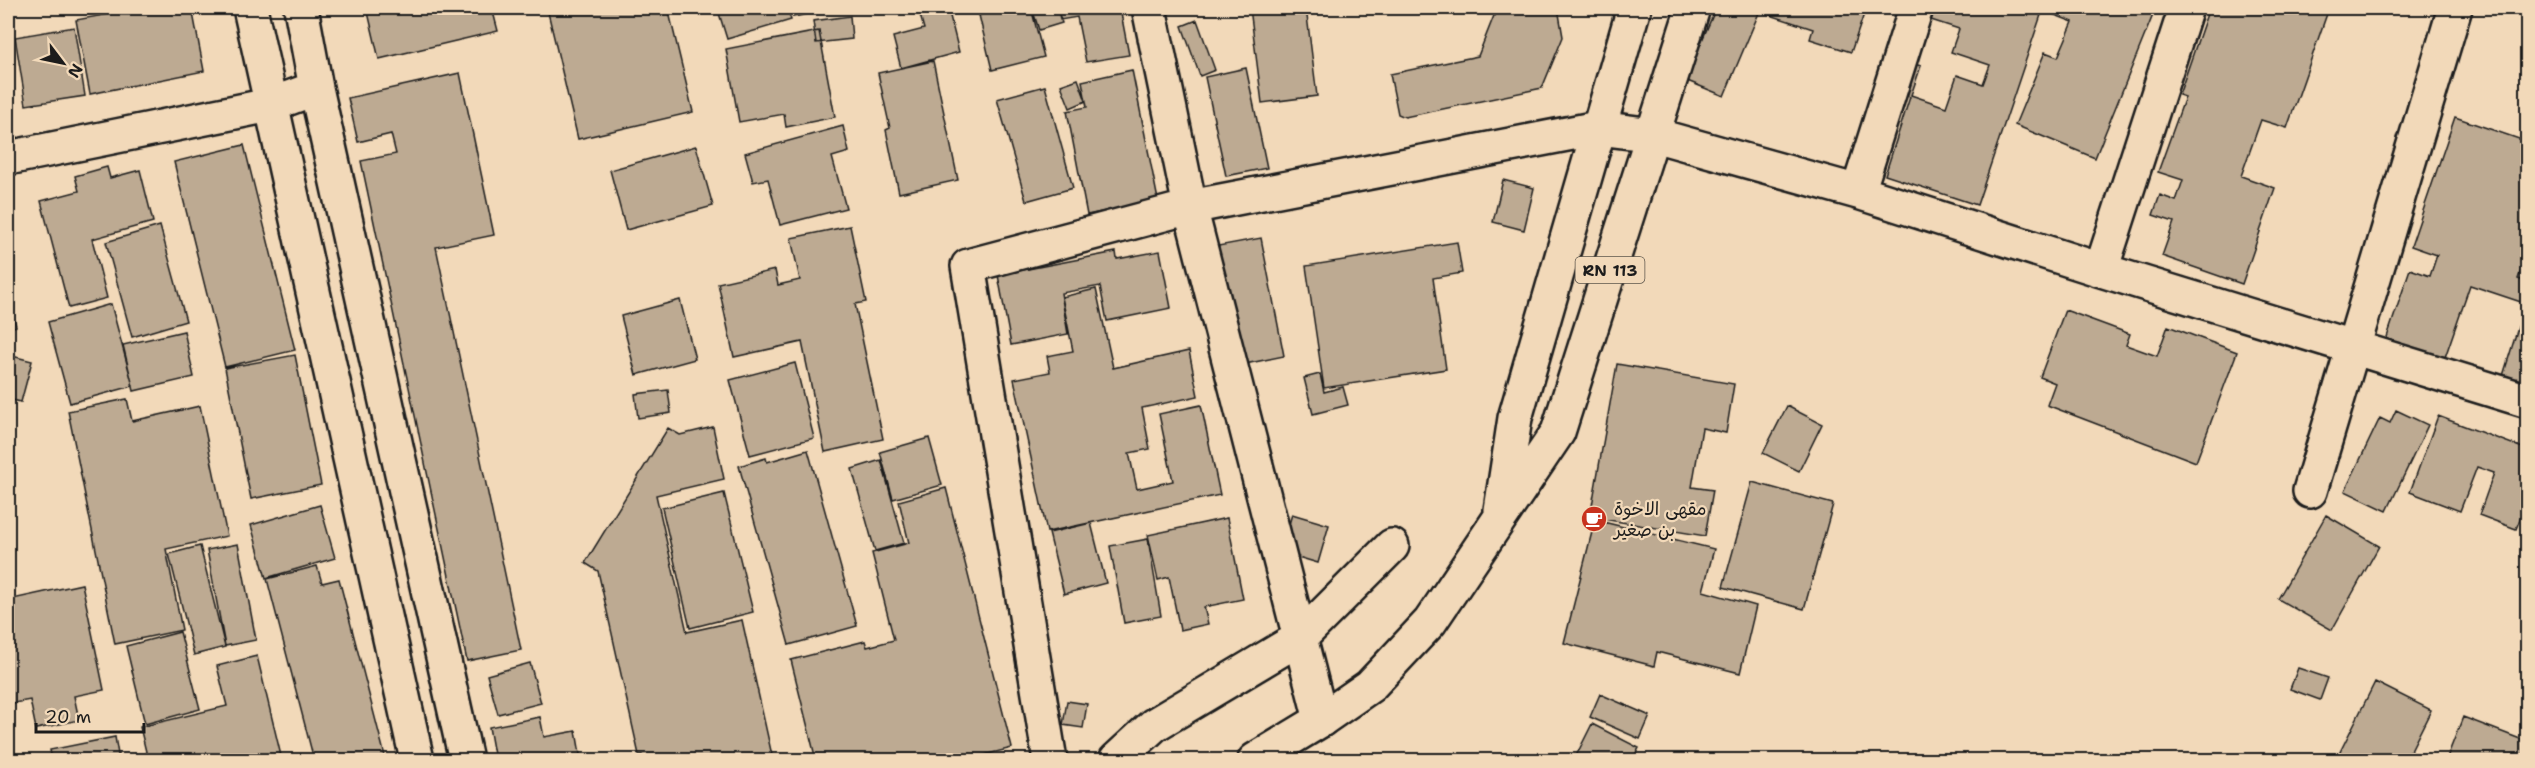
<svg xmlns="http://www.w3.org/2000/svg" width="2535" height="768" viewBox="0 0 2535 768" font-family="'Shantell Sans','Playpen Sans Arabic',sans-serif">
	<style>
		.building { fill: #bdaa92; stroke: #1c1c1c; stroke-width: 1.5 }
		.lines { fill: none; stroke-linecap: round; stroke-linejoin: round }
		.minor-casing { stroke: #1c1c1c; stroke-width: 38 }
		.major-casing { stroke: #1c1c1c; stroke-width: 38 }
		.minor { stroke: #f2d9b9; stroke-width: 33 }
		.major { stroke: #f2d9b9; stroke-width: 33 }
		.labels { text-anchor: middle; stroke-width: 4.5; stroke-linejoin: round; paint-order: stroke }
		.shield { fill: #f2d9b9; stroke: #5c554b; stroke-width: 1.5 }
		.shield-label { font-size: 16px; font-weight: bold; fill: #1c1c1c }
		.poi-label { font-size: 18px; fill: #1c1c1c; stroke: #f2d9b9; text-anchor: start }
	</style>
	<rect width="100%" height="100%" fill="#f2d9b9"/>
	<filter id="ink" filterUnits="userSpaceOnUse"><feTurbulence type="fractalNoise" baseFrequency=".0167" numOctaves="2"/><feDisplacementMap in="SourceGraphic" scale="12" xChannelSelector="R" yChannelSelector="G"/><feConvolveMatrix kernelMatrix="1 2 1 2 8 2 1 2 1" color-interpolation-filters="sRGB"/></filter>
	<g filter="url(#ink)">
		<!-- building -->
		<path class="building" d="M 142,8 L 192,8 L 204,71 L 90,94 L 76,20 Z
			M 367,8 L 492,8 L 498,31 L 379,59 Z
			M 547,8 L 668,8 L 693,112 L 578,139 Z
			M 726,8 L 787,8 L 791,20 L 727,39 L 718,10 Z
			M 791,8 L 811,8 L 813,13 L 793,17 Z
			M 918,8 L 948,8 L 959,52 L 901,68 L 893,37 L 924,29 Z
			M 1008,8 L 1031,8 L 1044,57 L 992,70 L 979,15 Z
			M 1032,8 L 1057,8 L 1062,23 L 1039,30 Z
			M 1058,8 L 1120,8 L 1129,55 L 1086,62 L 1077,17 L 1060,20 Z
			M 1250,8 L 1306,8 L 1317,96 L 1262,103 Z
			M 1497,8 L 1558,8 L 1563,37 L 1542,88 L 1405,117 L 1398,114 L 1390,74 L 1478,56 Z
			M 1716,8 L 1761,8 L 1724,96 L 1685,80 Z
			M 1769,8 L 1866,8 L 1851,52 L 1810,39 L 1813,29 L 1767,14 Z
			M 1935,8 L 2019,8 L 2041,15 L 1977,205 L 1885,175 L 1910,97 L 1876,86 L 1886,55 L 1921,66 L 1911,95 L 1946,107 L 1957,75 L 1983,84 L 1990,65 L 1951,52 L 1959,29 L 1931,20 Z
			M 2037,8 L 2150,8 L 2155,10 L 2095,158 L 2015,125 L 2045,52 L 2058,57 L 2073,22 Z
			M 2209,8 L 2329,8 L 2287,128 L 2261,120 L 2241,176 L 2275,188 L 2242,284 L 2162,256 L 2174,222 L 2153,215 L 2160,195 L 2176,201 L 2183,180 L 2158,172 L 2185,97 L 2179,95 Z
			M 850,16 L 852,39 L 816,43 L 813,21 Z
			M 1197,20 L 1215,70 L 1200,76 L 1182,26 Z
			M 74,27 L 85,96 L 26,105 L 15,37 Z
			M 819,31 L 835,117 L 786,127 L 784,114 L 739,122 L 726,49 Z
			M 8,47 L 14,47 L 10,133 L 8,132 Z
			M 933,61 L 958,180 L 899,193 L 886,130 L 890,128 L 878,73 Z
			M 1246,68 L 1267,168 L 1226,176 L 1205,77 Z
			M 1132,70 L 1158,200 L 1087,215 L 1067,111 L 1087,107 L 1082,81 Z
			M 460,73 L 494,235 L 436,247 L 521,650 L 467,661 L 361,161 L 396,154 L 391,134 L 358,142 L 348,98 Z
			M 1078,79 L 1086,101 L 1070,108 L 1061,85 Z
			M 1045,86 L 1073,188 L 1026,201 L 997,99 Z
			M 2455,117 L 2528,142 L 2528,252 L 2518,279 L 2528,282 L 2528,292 L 2524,303 L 2470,285 L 2442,366 L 2384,346 L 2410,269 L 2430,276 L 2437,255 L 2411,246 Z
			M 843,126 L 849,152 L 832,157 L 846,208 L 780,225 L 768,179 L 753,182 L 745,153 Z
			M 244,145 L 295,350 L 225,367 L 174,162 Z
			M 696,146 L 713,206 L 626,230 L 610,170 Z
			M 107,167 L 110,178 L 140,170 L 153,222 L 92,239 L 107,298 L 69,308 L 41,201 L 79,191 L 75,176 Z
			M 1503,180 L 1534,188 L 1524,230 L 1493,222 Z
			M 160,226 L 186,321 L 132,337 L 106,242 Z
			M 850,226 L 866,302 L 855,304 L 883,439 L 825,452 L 802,342 L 734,357 L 718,283 L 775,270 L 778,285 L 800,280 L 791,238 Z
			M 1261,238 L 1284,356 L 1240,365 L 1218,246 Z
			M 1457,242 L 1462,273 L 1433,278 L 1446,369 L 1324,388 L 1306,266 Z
			M 1160,251 L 1171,308 L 1107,321 L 1100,286 L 1061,293 L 1068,334 L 1011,345 L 998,275 L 1116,252 L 1117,259 Z
			M 1096,289 L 1113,368 L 1189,351 L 1198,396 L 1142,408 L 1150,449 L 1129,453 L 1137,489 L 1173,481 L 1159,414 L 1201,405 L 1220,495 L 1047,532 L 1014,379 L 1050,372 L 1047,356 L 1073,351 L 1062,297 Z
			M 8,298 L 16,326 L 8,329 Z
			M 680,300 L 695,359 L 636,375 L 621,316 Z
			M 111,304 L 133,386 L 70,403 L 48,322 Z
			M 2525,305 L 2528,306 L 2528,387 L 2502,379 Z
			M 2065,310 L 2130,334 L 2126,345 L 2157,356 L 2168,326 L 2237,352 L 2196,462 L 2047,405 L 2055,383 L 2040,377 Z
			M 184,331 L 194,377 L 134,391 L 123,345 Z
			M 8,355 L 32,361 L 21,402 L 8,399 Z
			M 295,355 L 321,485 L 251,499 L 225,368 Z
			M 795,363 L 814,438 L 750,455 L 730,380 Z
			M 1617,364 L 1734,384 L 1726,433 L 1702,428 L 1692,487 L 1713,490 L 1705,536 L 1590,517 Z
			M 1320,374 L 1324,392 L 1343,387 L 1348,405 L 1313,414 L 1304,378 Z
			M 668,390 L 671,413 L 638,418 L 635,394 Z
			M 127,399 L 132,421 L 200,406 L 227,536 L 166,549 L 182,630 L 115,644 L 68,411 Z
			M 1787,406 L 1822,424 L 1799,471 L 1763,453 Z
			M 2396,410 L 2428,425 L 2387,511 L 2345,491 L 2380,418 L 2390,423 Z
			M 2438,416 L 2528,450 L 2528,499 L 2516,529 L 2479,515 L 2494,473 L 2477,467 L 2460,511 L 2410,492 Z
			M 713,427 L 724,479 L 656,495 L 687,632 L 742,620 L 773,760 L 644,760 L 642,755 L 639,755 L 598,571 L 585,563 L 668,428 L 680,435 Z
			M 929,438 L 942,485 L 893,499 L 880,452 Z
			M 808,450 L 857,626 L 789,645 L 739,466 L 766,458 L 767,462 Z
			M 881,460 L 904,543 L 875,551 L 852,469 Z
			M 1752,482 L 1833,504 L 1804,609 L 1723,587 Z
			M 946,488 L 1012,748 L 964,760 L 816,760 L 791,660 L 865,641 L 867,647 L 894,640 L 872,553 L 909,543 L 899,501 Z
			M 724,493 L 753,612 L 690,628 L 662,508 Z
			M 320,505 L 335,558 L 266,578 L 251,525 Z
			M 1292,514 L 1329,525 L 1318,563 L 1281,552 Z
			M 2326,515 L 2379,546 L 2332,630 L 2278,599 Z
			M 1227,518 L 1243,599 L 1204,607 L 1208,624 L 1180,630 L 1169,577 L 1158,580 L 1148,535 Z
			M 1595,520 L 1714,549 L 1703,591 L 1756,606 L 1740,673 L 1657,652 L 1654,666 L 1564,643 Z
			M 1091,523 L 1106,583 L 1064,594 L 1049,533 Z
			M 1148,539 L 1161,616 L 1124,623 L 1110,546 Z
			M 238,544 L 256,640 L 225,646 L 207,550 Z
			M 200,546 L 225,647 L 194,655 L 169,554 Z
			M 317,566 L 322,583 L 339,579 L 386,760 L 314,760 L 267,579 Z
			M 82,584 L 104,690 L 74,696 L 79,720 L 36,729 L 30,700 L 8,704 L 8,600 Z
			M 180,632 L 200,709 L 145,724 L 126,646 Z
			M 257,656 L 282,760 L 148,760 L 140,727 L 227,706 L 217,666 Z
			M 530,663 L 541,703 L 498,714 L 487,675 Z
			M 2298,668 L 2328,678 L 2320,700 L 2290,689 Z
			M 2375,682 L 2431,710 L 2406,760 L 2336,760 Z
			M 1600,694 L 1650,716 L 1640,739 L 1590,717 Z
			M 1067,701 L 1087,704 L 1083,728 L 1063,725 Z
			M 540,717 L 544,737 L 576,731 L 581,760 L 495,760 L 489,727 Z
			M 2463,717 L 2528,742 L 2523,760 L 2446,760 Z
			M 1592,724 L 1639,748 L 1632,760 L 1574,760 Z
			M 115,737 L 119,760 L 52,760 L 50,750 Z"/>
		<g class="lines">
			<!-- minor casing -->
			<g class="minor-casing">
				<path id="minor" d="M 250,8 L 417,760
					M 301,8 L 316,88 L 466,760
					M 1149,8 L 1190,207 L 1321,720
					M 8,158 L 270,105 L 316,88
					M 1858,192 L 1916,8
					M 2101,270 L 2186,8
					M 2310,491 L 2455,8
					M 1050,760 L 968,266 L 1190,207 L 1598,128 L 1654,135 L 1858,192 L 2101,270 L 2528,401
					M 1116,760 L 1154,725 L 1300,638 L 1392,546"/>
			</g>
			<!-- major casing -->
			<g class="major-casing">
				<path id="major" d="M 1501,510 L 1515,418 L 1634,8
					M 1255,760 L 1321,720 L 1370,686 L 1430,622 L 1558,432 L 1693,8"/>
			</g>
			<!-- minor -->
			<use href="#minor" class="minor"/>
			<!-- major -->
			<use href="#major" class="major"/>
		</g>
	</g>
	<!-- icons -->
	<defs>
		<g id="cafe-disc" transform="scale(1.35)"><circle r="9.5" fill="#c8321e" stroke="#f2d9b9"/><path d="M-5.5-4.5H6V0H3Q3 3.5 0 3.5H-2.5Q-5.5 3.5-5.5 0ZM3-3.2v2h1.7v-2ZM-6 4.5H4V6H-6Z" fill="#fff"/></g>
	</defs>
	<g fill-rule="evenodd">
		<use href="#cafe-disc" x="1594" y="519"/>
	</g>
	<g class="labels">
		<!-- shield labels -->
		<rect class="shield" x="1575.5" y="257" width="69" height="26" rx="4.5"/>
		<g class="shield-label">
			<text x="1610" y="276">RN 113</text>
		</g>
		<!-- poi labels -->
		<g class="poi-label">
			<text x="1614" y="515">مقهی الاخوة<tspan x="1614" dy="21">بن صغير</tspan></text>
		</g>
	</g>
	<!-- margin -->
	<rect width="2535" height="768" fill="none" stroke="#f2d9b9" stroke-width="30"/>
	<rect x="15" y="15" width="2505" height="738" fill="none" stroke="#1c1c1c" stroke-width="2" filter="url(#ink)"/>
	<!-- north arrow -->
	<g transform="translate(63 63) rotate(122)" stroke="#f2d9b9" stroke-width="4.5" paint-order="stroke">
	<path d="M0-4.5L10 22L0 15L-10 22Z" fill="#1c1c1c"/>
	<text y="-9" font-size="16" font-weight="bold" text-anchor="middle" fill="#1c1c1c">N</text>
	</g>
	<!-- scale -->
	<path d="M36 723v9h108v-9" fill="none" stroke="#1c1c1c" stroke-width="3"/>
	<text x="45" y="723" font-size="18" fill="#1c1c1c" stroke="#f2d9b9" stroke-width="4.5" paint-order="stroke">20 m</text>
</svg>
